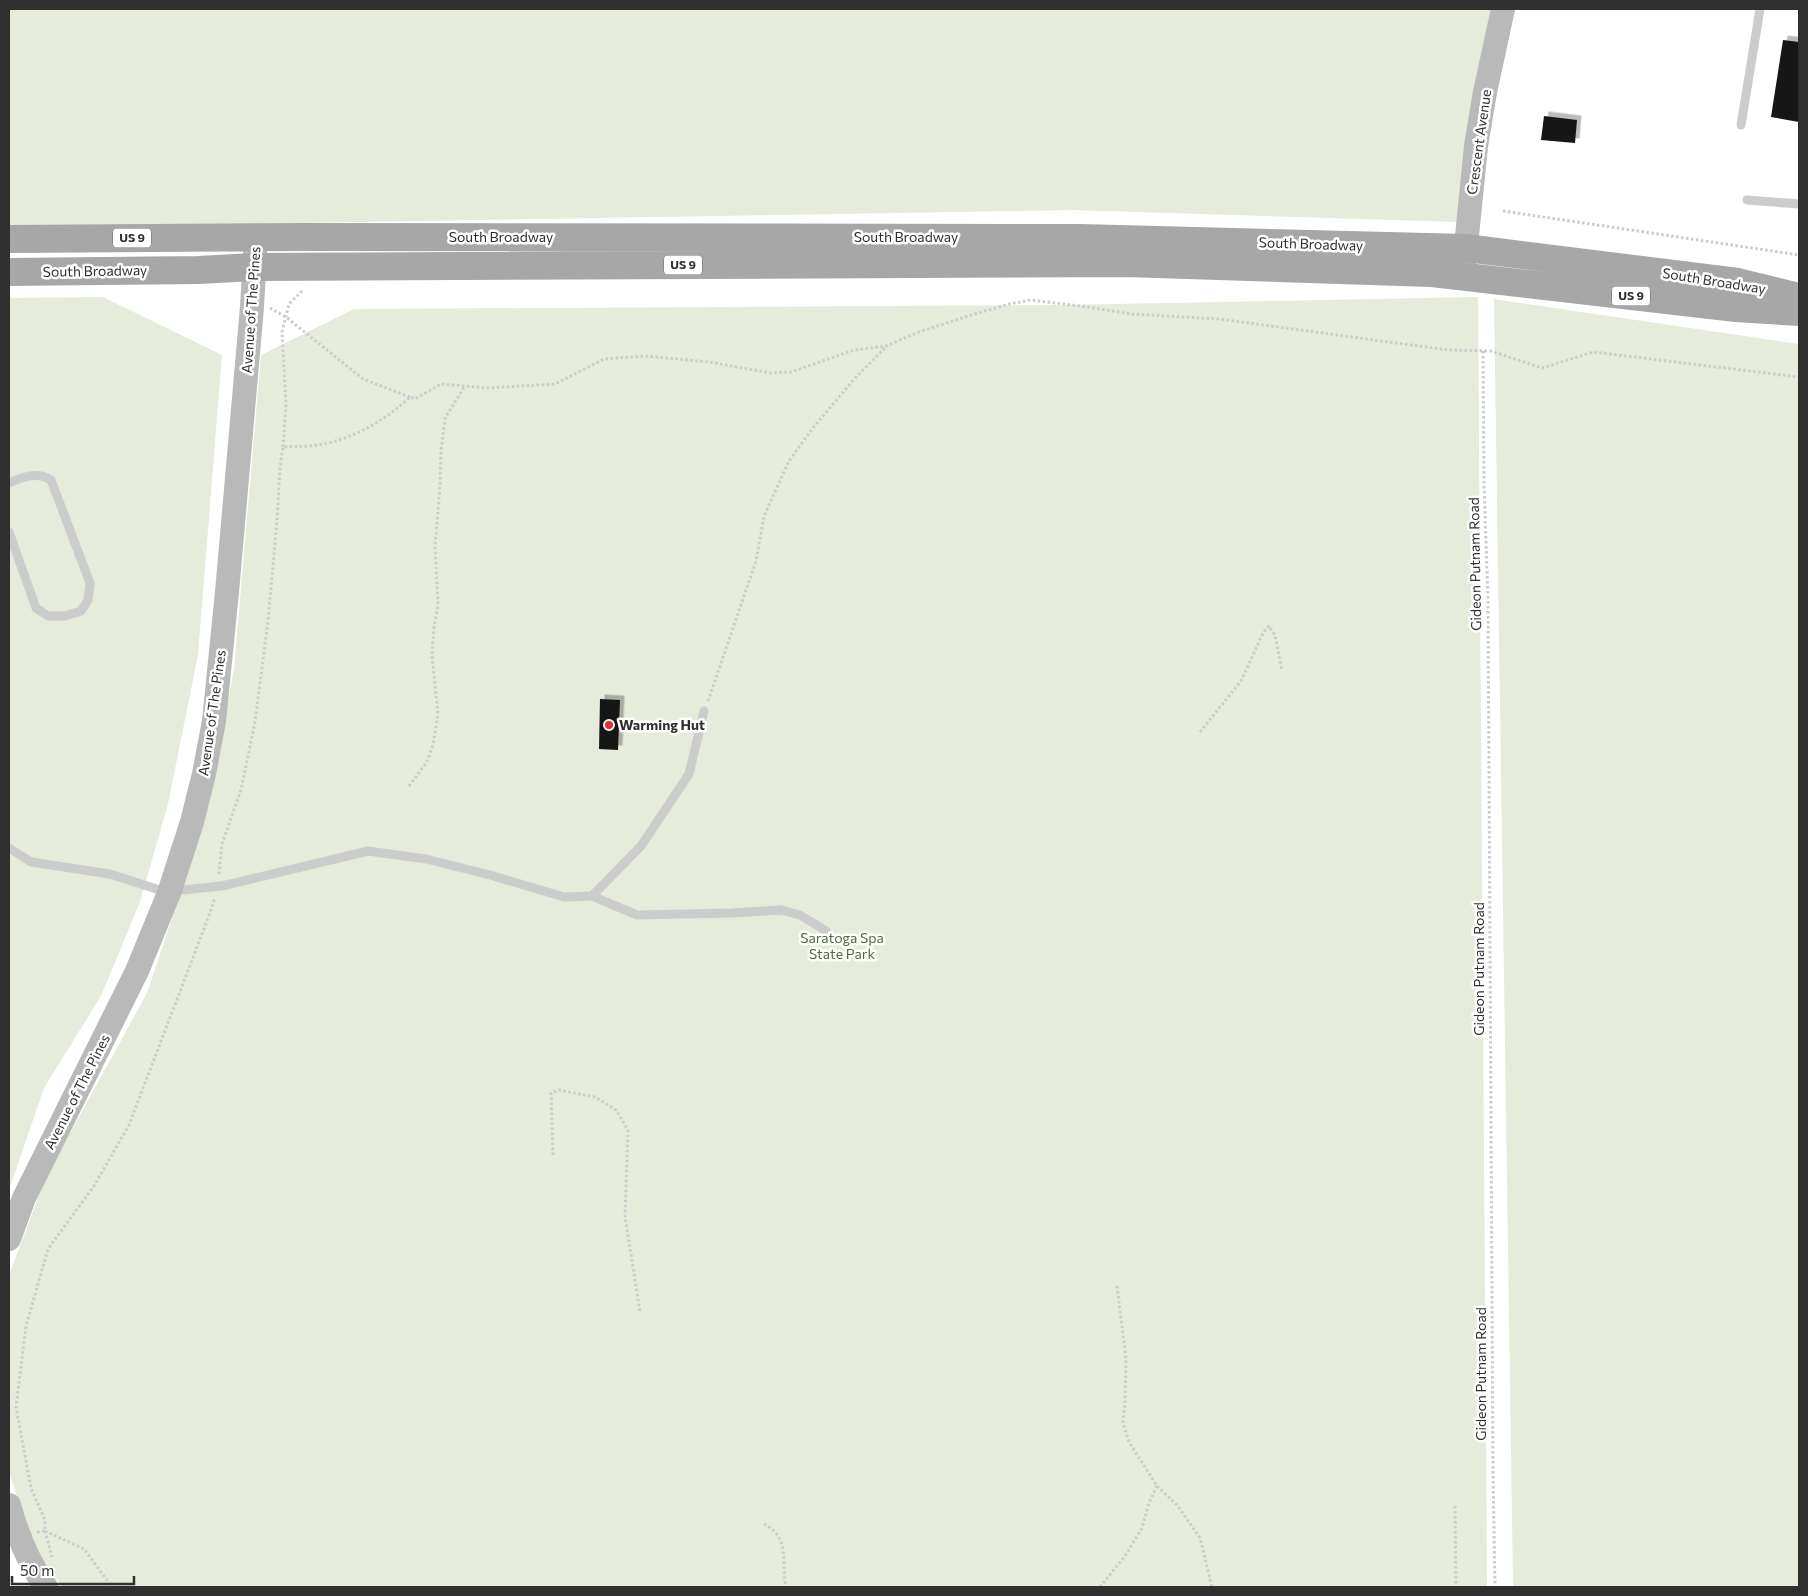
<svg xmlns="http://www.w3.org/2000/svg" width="1808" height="1596" viewBox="0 0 1808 1596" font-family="Commissioner,sans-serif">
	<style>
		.green { fill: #e5ecdc }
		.building { fill: #161616; filter: url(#shadow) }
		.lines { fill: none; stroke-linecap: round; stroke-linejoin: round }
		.path { stroke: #ccc; stroke-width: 3; stroke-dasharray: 2.5 2.5; stroke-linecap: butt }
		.lane { stroke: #ccc; stroke-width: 9 }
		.secondary { stroke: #b9b9b9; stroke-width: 24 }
		.primary { stroke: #a7a7a7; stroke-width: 28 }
		.poi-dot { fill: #eb2b38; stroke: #fff; stroke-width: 2 }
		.labels { text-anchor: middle; stroke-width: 5; stroke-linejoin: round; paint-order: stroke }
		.shield { fill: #fff; stroke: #6d6d6d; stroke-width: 1 }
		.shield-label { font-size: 12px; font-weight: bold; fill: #2f2f2f }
		.street-label { font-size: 14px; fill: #2f2f2f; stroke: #fff }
		.poi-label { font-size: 14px; font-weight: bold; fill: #2f2f2f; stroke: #fff; text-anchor: start }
		.park-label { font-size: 14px; fill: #516c3a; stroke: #fff }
	</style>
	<defs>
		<filter id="shadow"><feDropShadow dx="4.5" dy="-4.5" stdDeviation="0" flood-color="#0004"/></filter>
	</defs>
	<rect width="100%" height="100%" fill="#fff"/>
	<!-- green -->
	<path class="green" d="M 9,9 L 1498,9 L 1459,222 L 1072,210 L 9,228 Z
		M 103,297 L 222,355 L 198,655 L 168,804 L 140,902 L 101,996 L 44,1088 L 9,1190 L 9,298 Z
		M 1478,297 L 1487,1587 L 63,1587 L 35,1553 L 9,1472 L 9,1275 L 46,1177 L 147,993 L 203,826 L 234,669 L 261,355 L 354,309 L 1061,305 Z
		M 1494,299 L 1799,344 L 1799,1587 L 1513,1587 Z"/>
	<!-- building -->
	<path class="building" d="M 1783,40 L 1799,42 L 1799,122 L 1771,117 Z
		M 1544,116 L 1577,120 L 1575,143 L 1541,140 Z
		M 600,699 L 620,700 L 618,750 L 599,749 Z"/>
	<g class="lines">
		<!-- path -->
		<path class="path" d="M 1503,211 L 1799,255
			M 270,308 L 286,317 L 363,379 L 410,397
			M 1483,351 L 1484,482 L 1488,600 L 1493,1470 L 1495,1587
			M 283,447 L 286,405 L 282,332 L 289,304 L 301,292 L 301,288
			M 708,701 L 756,561 L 764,516 L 789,461 L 812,429 L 856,377 L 886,347
			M 1200,732 L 1241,681 L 1263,633 L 1269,626 L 1275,635 L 1282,671
			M 409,786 L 427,762 L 433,745 L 438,714 L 432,656 L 434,627 L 438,605 L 435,546 L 440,486 L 441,451 L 445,418 L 465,386
			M 219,874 L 222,844 L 241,790 L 255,722 L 268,621 L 277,521 L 280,467 L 283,447 C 295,446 307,447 318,445 C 354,439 384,421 410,397 L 415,399 L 441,384 L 488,388 L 555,384 L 604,359 L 645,356 L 709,362 L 771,373 L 791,372 L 854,350 L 886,346 L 919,332 L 971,315 L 1009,304 L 1031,300 L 1088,307 L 1131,314 L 1219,319 L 1448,350 L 1491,351 L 1542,368 L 1593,352 L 1799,377
			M 553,1155 L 551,1093 L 559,1090 L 595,1097 L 616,1110 L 628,1130 L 625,1216 L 640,1312
			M 1117,1286 L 1126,1359 L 1125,1403 L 1123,1423 L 1129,1442 L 1157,1486 L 1177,1505 L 1200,1538 L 1212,1587
			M 1455,1506 L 1456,1587
			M 764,1524 C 791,1537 781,1565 786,1587
			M 45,1531 L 84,1549 L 112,1587
			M 45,1531 L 52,1557
			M 37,1532 L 45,1531 L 45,1520 L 31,1488 L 16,1407 L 26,1326 L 48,1249 L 94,1186 L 129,1125 L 210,913 L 215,897
			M 1100,1587 L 1125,1556 L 1142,1528 L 1149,1503 L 1157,1486"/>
		<!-- lane -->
		<path class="lane" d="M 1741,125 L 1760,9
			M 1747,200 L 1799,204
			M 9,483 C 23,477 37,471 51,480 L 90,583 L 88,600 L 81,611 L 65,616 L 48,616 L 36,608 L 9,532
			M 9,848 L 31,862 L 110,874 L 169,893 L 182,890 L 222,886 L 368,851 L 426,859 L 490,875 L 564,897 L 592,896 L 641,846 L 689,774 L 704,711
			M 592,896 L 637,915 L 731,913 L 781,910 L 800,915 L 826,931"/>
		<!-- secondary -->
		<path class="secondary" d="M 1464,266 L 1476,146 L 1485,92 L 1503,9
			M 9,1239 L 24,1198 L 137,971 L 169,893 L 192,822 L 204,774 L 214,721 L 227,592 L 252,307 L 256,237
			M 9,1505 C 17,1534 28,1562 46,1587"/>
		<!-- primary -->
		<path class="primary" d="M 9,239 L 304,237 L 1080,238 L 1466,248 L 1738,282 L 1799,297
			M 9,272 L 198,270 L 254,267 L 1126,263 L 1432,273 L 1736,308 L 1799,312"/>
	</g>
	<!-- markers -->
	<circle class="poi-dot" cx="609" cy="725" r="5"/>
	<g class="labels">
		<!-- shield labels -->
		<g class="shield">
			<rect x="113" y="228.5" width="38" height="19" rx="4"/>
			<rect x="664" y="255.5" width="38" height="19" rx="4"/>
			<rect x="1612" y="286.5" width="38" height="19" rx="4"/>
		</g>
		<g class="shield-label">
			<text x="132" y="242">US 9</text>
			<text x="683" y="269">US 9</text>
			<text x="1631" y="300">US 9</text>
		</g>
		<!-- street labels -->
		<g class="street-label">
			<text transform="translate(1479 142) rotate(-82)" y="5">Crescent Avenue</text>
			<text x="501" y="242">South Broadway</text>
			<text x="906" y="242">South Broadway</text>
			<text transform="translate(1311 244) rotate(2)" y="5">South Broadway</text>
			<text transform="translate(95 271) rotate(-1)" y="5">South Broadway</text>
			<text transform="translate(1714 281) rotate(9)" y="5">South Broadway</text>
			<text transform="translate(251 310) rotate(-86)" y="5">Avenue of The Pines</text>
			<text transform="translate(1475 564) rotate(-91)" y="5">Gideon Putnam Road</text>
			<text transform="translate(212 713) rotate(-82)" y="5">Avenue of The Pines</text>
			<text transform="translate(1479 969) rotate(-90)" y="5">Gideon Putnam Road</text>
			<text transform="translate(77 1092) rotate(-63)" y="5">Avenue of The Pines</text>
			<text transform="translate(1481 1374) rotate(-90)" y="5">Gideon Putnam Road</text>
		</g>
		<!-- poi labels -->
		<g class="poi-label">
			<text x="619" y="730">Warming Hut</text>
		</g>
		<!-- park labels -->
		<g class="park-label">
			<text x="842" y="943">Saratoga Spa<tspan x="842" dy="16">State Park</tspan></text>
		</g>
	</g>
	<!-- border -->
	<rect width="1808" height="1596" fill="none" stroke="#2f2f2f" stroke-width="20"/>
	<!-- scale -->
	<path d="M12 1576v8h122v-8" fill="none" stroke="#2f2f2f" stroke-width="2.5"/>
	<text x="20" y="1576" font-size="15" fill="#2f2f2f" stroke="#ffffff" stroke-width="4" paint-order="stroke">50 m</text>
</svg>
